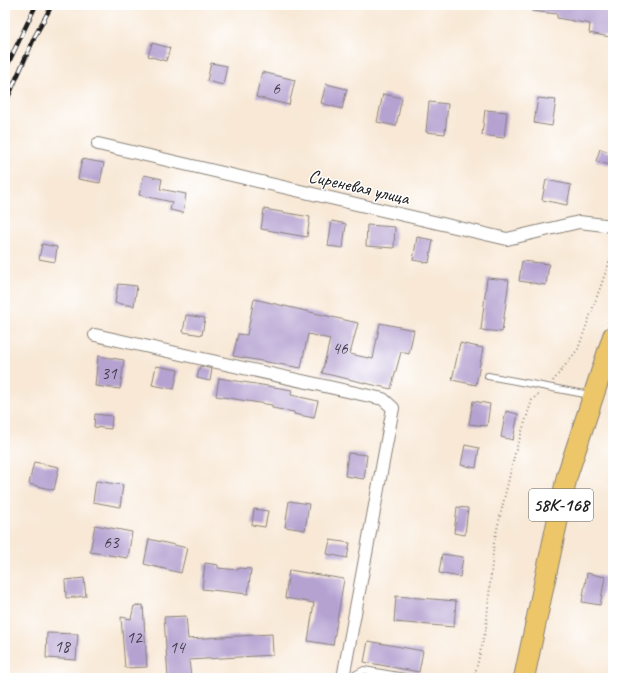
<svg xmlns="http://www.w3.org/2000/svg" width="618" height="683" viewBox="0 0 618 683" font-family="Caveat,sans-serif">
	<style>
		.building { fill: #b5a2d1 }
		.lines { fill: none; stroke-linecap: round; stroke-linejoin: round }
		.lane-casing { stroke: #8a8278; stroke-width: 8 }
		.street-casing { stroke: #8a8278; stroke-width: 14 }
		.primary-casing { stroke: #8a8278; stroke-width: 22 }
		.path { stroke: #8a8278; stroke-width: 2; stroke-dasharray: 1 3; stroke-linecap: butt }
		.lane { stroke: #fff; stroke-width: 6 }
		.street { stroke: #fff; stroke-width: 12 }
		.primary { stroke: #ecc669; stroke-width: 20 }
		.rail-casing { stroke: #1c1c1c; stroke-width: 4.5 }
		.rail { stroke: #fff; stroke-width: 3; stroke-dasharray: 9; stroke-linecap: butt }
		.labels { text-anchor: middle; stroke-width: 3; stroke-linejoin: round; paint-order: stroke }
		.number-label { font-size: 17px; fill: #423e49 }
		.shield { fill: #fff; stroke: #606060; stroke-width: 1 }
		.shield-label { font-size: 18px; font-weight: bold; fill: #1c1c1c }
		.street-label { font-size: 19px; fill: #1c1c1c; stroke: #fff }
	</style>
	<rect width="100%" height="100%" fill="#fff"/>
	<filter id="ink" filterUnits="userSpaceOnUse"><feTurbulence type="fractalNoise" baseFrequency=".025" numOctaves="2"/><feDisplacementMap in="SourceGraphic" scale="8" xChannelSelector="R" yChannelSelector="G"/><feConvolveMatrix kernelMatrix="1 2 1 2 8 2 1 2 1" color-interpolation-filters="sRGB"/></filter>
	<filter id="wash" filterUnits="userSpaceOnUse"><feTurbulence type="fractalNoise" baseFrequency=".012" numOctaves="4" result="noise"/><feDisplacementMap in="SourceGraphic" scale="16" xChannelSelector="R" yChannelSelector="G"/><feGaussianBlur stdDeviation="0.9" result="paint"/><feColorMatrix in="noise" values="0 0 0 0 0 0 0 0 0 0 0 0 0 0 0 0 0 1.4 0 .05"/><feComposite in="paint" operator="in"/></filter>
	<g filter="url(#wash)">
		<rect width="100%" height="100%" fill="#f8e8d5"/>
		<g id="blocks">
			<!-- building -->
			<path class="building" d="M 533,5 L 593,5 L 613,9 L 610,37 L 589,33 L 590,24 L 557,18 L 557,14 L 532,11 Z
				M 152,43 L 170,48 L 166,61 L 148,56 Z
				M 211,63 L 227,66 L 223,85 L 207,81 Z
				M 262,72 L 295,80 L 289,105 L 256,97 Z
				M 326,84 L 347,89 L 342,109 L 321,103 Z
				M 383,94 L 402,98 L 396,126 L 377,122 Z
				M 538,98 L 556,100 L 552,126 L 534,123 Z
				M 429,102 L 448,104 L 445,134 L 426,132 Z
				M 485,110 L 507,112 L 504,138 L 482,135 Z
				M 600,149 L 613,153 L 610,165 L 596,161 Z
				M 82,159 L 104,163 L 100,183 L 78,179 Z
				M 144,175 L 162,179 L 160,189 L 186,194 L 183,213 L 170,210 L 172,202 L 139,195 Z
				M 546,180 L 571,185 L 567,205 L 542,200 Z
				M 264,209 L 310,217 L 307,237 L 261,229 Z
				M 332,221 L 346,224 L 343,248 L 328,246 Z
				M 367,225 L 395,227 L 394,248 L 366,246 Z
				M 417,237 L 433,240 L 429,263 L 413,260 Z
				M 42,244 L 57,247 L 55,262 L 39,259 Z
				M 522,261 L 549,264 L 546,285 L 519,281 Z
				M 487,278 L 509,280 L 502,332 L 481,330 Z
				M 118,284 L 137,286 L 134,306 L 115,303 Z
				M 254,299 L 358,323 L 350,354 L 373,359 L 380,323 L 414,330 L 409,354 L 401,352 L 391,389 L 322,373 L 330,339 L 308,334 L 301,368 L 233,356 L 238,334 L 247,335 Z
				M 186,315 L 205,318 L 202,335 L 183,332 Z
				M 460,343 L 483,348 L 476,385 L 452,380 Z
				M 98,356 L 124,360 L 120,389 L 95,386 Z
				M 156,366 L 178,370 L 174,389 L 152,385 Z
				M 200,366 L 212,369 L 210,381 L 197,378 Z
				M 219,378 L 292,390 L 291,395 L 318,401 L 314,418 L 294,414 L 294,412 L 272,408 L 272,405 L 216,396 Z
				M 473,401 L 490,404 L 487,426 L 469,424 Z
				M 506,411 L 518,414 L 513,440 L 501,437 Z
				M 95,414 L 112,416 L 111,429 L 94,427 Z
				M 465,445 L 479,448 L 476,468 L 461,465 Z
				M 348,453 L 367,455 L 364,479 L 345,476 Z
				M 34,462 L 59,467 L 54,490 L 29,484 Z
				M 96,481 L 123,485 L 120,507 L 93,502 Z
				M 289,501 L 309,504 L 305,530 L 285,527 Z
				M 457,507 L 468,508 L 465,535 L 454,533 Z
				M 254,509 L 268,511 L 265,527 L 252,525 Z
				M 95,525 L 132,532 L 128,558 L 90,552 Z
				M 149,539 L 187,548 L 181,573 L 144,564 Z
				M 330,540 L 350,543 L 347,558 L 327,554 Z
				M 442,554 L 463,557 L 460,577 L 439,573 Z
				M 205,563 L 218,565 L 218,568 L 238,570 L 239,568 L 251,569 L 248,594 L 202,589 Z
				M 289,570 L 344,579 L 333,645 L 308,641 L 314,603 L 285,598 Z
				M 587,573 L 605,577 L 600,605 L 582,602 Z
				M 84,578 L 86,596 L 66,598 L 65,580 Z
				M 396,596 L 456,601 L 454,627 L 394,622 Z
				M 143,605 L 147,667 L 125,668 L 121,617 L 131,619 L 134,606 Z
				M 186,616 L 188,639 L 272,634 L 273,655 L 189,660 L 191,677 L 168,678 L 164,617 Z
				M 47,633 L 78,634 L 76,660 L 46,658 Z
				M 368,641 L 423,651 L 419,672 L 364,662 Z"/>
		</g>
	</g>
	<g filter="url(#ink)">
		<use href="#blocks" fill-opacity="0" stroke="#8a8278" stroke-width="1"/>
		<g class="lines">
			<!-- lane casing -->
			<g class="lane-casing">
				<path id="lane" d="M 488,376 L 590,395
					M 349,678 L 364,670 L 410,678"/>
			</g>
			<!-- street casing -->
			<g class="street-casing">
				<path id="street" d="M 98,144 L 507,239 L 579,222 L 613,226
					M 95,335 L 383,399 L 393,408 L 343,678"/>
			</g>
			<!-- primary casing -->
			<g class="primary-casing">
				<path id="primary" d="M 524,678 L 567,476 L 613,336"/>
			</g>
			<!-- path -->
			<path class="path" d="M 608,323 L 613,309
				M 553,381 L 578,349 L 613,252
				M 474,678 L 486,628 L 494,542 L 515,453 L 532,400 L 540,393"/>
			<!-- lane -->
			<use href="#lane" class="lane"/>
			<!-- street -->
			<use href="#street" class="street"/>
			<!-- primary -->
			<use href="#primary" class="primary"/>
			<!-- rail casing -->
			<g class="rail-casing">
				<path id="rail" d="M 5,70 L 36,5
					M 5,104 L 35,36 L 52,5"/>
			</g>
			<!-- rail -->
			<use href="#rail" class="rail"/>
		</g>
	</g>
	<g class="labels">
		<!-- number labels -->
		<g class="number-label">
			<text x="276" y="94">6</text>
			<text x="340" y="354">46</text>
			<text x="109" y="379">31</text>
			<text x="111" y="548">63</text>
			<text x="134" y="643">12</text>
			<text x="62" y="652">18</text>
			<text x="177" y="653">14</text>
		</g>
		<!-- shield labels -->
		<rect class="shield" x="529" y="489" width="64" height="32" rx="3"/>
		<g class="shield-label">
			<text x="561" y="511">58К-168</text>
		</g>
		<!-- street labels -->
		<g class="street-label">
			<text transform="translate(359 186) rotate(13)" y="7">Сиреневая улица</text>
		</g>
	</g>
	<!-- margin -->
	<rect width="618" height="683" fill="none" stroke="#fff" stroke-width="20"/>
</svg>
